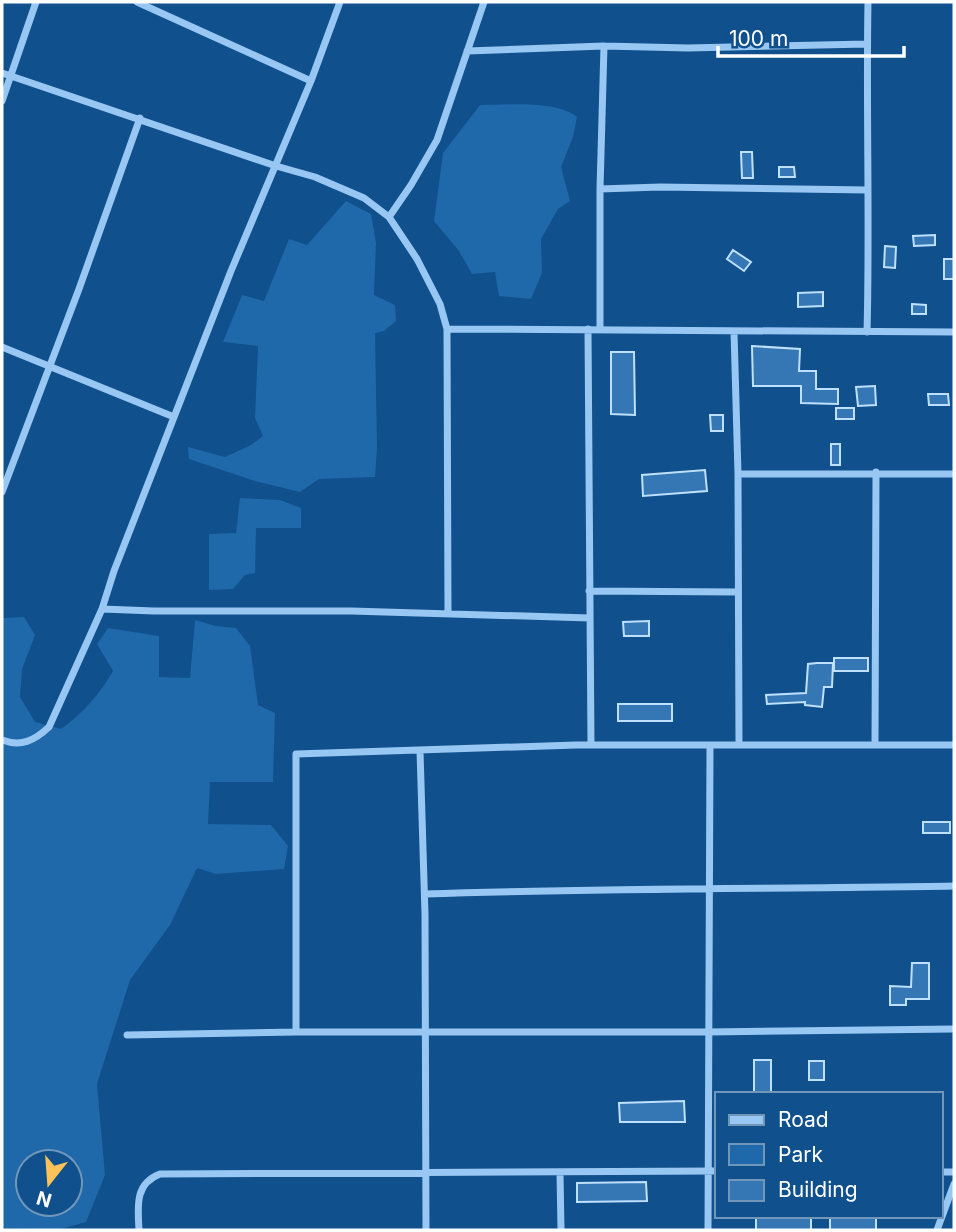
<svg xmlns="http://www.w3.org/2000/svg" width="956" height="1232" viewBox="0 0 956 1232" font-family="Inter,sans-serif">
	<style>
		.green { fill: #1f68aa; fill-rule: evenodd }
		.building { fill: #3477b4; stroke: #bee0fd; stroke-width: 2 }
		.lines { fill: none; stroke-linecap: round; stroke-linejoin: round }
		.minor { stroke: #97c7f2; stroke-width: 7 }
	</style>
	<rect width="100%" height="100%" fill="#10508c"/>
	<!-- green -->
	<path class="green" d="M 480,105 C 505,105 557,100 577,117 L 573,137 L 561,167 L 570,201 L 558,209 L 541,239 L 542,273 L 531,299 L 499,296 L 495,272 L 472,274 L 459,251 L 434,221 L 443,153 Z
		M 346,201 L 371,214 L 376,243 L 374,295 L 395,305 L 396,321 L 384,331 L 375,333 L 377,448 L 375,477 L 319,479 L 300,492 L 255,481 L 189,459 L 188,447 L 225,457 L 251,445 L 263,436 L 255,418 L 258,346 L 223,342 L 242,295 L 264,301 L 289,239 L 307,245 Z
		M 240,498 L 280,500 L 301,508 L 301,528 L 256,528 L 255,573 L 245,575 L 233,589 L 209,590 L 209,534 L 236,533 Z
		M 24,617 L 35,635 L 22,669 L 20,697 L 35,722 L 61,729 C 83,713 99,695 113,671 L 97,644 L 108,628 L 159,636 L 159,677 L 190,678 L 195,620 L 216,626 L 236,628 L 250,646 L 258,705 L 275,713 L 273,782 L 210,782 L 208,824 L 271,825 L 288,846 L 284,869 L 216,874 L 197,868 L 170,925 L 130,980 L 97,1084 L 105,1175 L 86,1222 L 58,1230 L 2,1228 L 2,618 ZM 28,1162 L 70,1162 L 70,1204 L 28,1204 Z"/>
	<!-- building -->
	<path class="building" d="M 741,152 L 752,152 L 753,178 L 742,178 Z
		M 779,167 L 794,167 L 795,177 L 779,177 Z
		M 935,235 L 935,245 L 914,246 L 913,236 Z
		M 885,246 L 896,247 L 895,268 L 884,267 Z
		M 733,250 L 751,262 L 744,271 L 727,259 Z
		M 944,259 L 954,259 L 954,279 L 944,279 Z
		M 823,292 L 823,306 L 798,307 L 798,293 Z
		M 912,304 L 926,305 L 926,314 L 912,314 Z
		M 752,346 L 800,349 L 799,371 L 816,371 L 816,389 L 838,389 L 838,404 L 801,403 L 801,386 L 753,386 Z
		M 611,352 L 634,352 L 635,415 L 611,414 Z
		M 875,386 L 876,405 L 858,406 L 856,387 Z
		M 928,394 L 948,394 L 949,405 L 929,405 Z
		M 836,408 L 854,408 L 854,419 L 836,419 Z
		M 710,415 L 723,415 L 723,431 L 711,431 Z
		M 831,444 L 840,444 L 840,465 L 831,465 Z
		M 705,470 L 707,491 L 643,496 L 642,475 Z
		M 649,621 L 649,636 L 624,636 L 623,622 Z
		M 834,658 L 868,658 L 868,671 L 834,671 Z
		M 817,663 L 833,663 L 832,687 L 824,687 L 822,707 L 805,705 L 805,702 L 767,704 L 766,695 L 806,693 L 808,664 Z
		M 618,704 L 672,704 L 672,721 L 618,721 Z
		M 923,822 L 950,822 L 950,833 L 923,833 Z
		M 912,963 L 929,963 L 929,999 L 906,999 L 906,1005 L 890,1005 L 890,986 L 911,987 Z
		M 754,1060 L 771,1060 L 771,1094 L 754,1093 Z
		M 809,1061 L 824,1061 L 824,1080 L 809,1080 Z
		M 684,1101 L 685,1122 L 620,1122 L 619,1103 Z
		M 646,1182 L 647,1201 L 577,1202 L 577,1183 Z
		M 756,1216 L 811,1216 L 811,1230 L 756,1230 Z
		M 830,1216 L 876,1216 L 876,1230 L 830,1230 Z"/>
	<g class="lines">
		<!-- minor -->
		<path class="minor" d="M 137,2 L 311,81
			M 467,51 L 604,46 L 688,48 L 867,44
			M 2,73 L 276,166 L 315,177 L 364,198 L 389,217 L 417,259 L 440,304 L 447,329 L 448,613
			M 2,101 L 36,2
			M 600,189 L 660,187 L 868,190
			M 389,217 L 411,185 L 437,140 L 484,2
			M 447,329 L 954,332
			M 588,329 L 591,745
			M 600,329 L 600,189 L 604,46
			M 734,331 L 738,474 L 739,745
			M 867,332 C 870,222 866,112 868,2
			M 2,347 L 174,417
			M 738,474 L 954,474
			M 2,492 L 79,289 L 140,118
			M 589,591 L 737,592
			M 102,609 L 154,611 L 351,611 L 590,618
			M 2,740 C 21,747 34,741 49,727 L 102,609 L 114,571 L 231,271 L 311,81 L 340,2
			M 875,745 L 876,472
			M 420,751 L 425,914 L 426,1230
			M 425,894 C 601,888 778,889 954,886
			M 296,1032 L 296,754 L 576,745 L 954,745
			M 127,1035 L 296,1032 L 708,1032 L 954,1029
			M 940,1172 L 954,1172
			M 560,1173 L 561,1230
			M 139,1230 C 138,1207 134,1184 160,1174 L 716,1171
			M 708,1230 L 710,746
			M 937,1230 L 954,1184"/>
	</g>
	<!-- border -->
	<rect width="956" height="1232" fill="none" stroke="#ffffff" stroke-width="7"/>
	<!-- legend -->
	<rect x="715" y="1092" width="228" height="126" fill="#10508c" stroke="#7096ba" stroke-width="2"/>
	<rect x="729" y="1115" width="35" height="10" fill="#97c7f2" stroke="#7096ba" stroke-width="2"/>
	<text x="778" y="1127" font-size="21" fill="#ffffff">Road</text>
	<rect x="729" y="1144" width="35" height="21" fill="#1f68aa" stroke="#7096ba" stroke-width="2"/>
	<text x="778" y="1162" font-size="21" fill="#ffffff">Park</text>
	<rect x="729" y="1180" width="35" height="21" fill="#3477b4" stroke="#7096ba" stroke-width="2"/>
	<text x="778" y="1197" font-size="21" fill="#ffffff">Building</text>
	<!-- north arrow -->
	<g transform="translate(49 1183) rotate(197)"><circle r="33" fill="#10508c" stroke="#7096ba" stroke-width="2"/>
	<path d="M0-5L12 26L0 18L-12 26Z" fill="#ffc259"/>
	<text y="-10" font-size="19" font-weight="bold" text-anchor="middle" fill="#ffffff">N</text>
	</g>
	<!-- scale -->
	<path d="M718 46v10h186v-10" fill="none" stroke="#ffffff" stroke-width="3.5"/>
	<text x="729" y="46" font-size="21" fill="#ffffff" stroke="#10508c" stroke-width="5" paint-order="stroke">100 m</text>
</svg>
